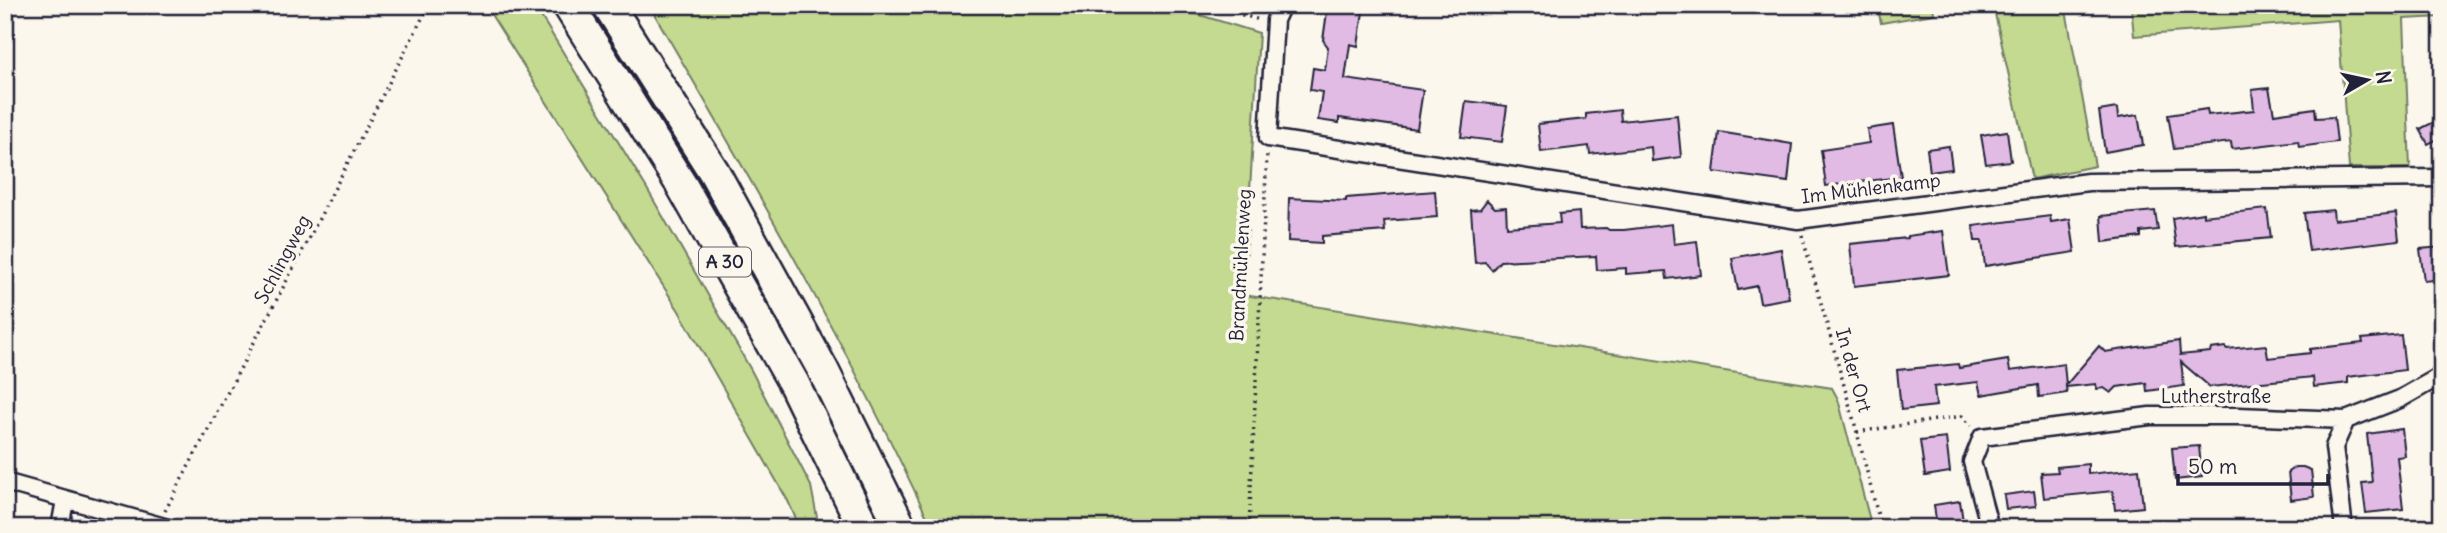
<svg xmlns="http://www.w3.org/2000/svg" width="2447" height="533" viewBox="0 0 2447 533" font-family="Delius,sans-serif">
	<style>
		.green { fill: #c3da90; stroke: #727e66; stroke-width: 2 }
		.building { fill: #e1bbe4; stroke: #22223b; stroke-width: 2 }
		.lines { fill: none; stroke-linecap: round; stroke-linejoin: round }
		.minor-casing { stroke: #22223b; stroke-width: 21 }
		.motorway-casing { stroke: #22223b; stroke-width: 35 }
		.path { stroke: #22223b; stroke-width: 3.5; stroke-dasharray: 2 5; stroke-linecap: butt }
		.minor { stroke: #fbf7ec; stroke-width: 16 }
		.motorway { stroke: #fbf7ec; stroke-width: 30 }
		.labels { text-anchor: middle; stroke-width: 7; stroke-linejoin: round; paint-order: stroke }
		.shield { fill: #fbf7ec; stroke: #636270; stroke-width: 2 }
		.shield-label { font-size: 18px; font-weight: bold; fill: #22223b }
		.street-label { font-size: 19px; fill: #22223b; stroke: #fbf7ec }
	</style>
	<rect width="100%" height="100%" fill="#fbf7ec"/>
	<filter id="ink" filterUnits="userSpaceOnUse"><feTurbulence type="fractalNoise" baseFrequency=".0143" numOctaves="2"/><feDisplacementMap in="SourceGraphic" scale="14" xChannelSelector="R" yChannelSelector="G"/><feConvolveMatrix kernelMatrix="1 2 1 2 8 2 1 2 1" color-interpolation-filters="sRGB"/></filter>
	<g filter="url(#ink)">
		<!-- green -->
		<path class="green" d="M 485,5 L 534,5 L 646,187 L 751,370 L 811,486 L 819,528 L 800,528 L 788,501 L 679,311 Z
			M 649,5 L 1192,5 L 1190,12 L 1259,33 L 1244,295 L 1832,388 L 1838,399 L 1872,528 L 932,528 C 849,348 749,176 649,5 Z
			M 1877,5 L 1933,5 L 1934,14 L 1881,23 Z
			M 1993,5 L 2065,5 L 2095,166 L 2032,179 Z
			M 2131,5 L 2442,5 L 2442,17 L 2404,19 L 2410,168 L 2349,168 L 2338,20 L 2134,36 Z"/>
		<!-- building -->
		<path class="building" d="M 1328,5 L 1364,5 L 1358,46 L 1350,44 L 1345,79 L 1423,90 L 1417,129 L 1339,118 L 1339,123 L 1318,120 L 1322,92 L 1310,90 L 1313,68 L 1325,70 L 1328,47 L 1323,40 Z
			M 2269,88 L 2274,114 L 2315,108 L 2316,118 L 2334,117 L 2337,142 L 2299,147 L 2298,141 L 2232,149 L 2231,142 L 2174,149 L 2168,115 L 2207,109 L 2208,115 L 2254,110 L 2252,90 Z
			M 1466,101 L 1507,106 L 1502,142 L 1461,137 Z
			M 2117,108 L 2118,118 L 2138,115 L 2143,145 L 2105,152 L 2099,111 Z
			M 1620,110 L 1621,121 L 1677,115 L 1681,157 L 1652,161 L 1651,147 L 1590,154 L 1589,146 L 1541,152 L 1538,124 L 1586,119 L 1586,114 Z
			M 2442,118 L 2442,137 L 2428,144 L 2420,129 Z
			M 1893,125 L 1901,177 L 1826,186 L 1821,150 L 1869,143 L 1867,129 Z
			M 2007,131 L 2011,161 L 1986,164 L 1981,135 Z
			M 1719,132 L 1792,144 L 1788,182 L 1714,172 Z
			M 1949,146 L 1952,169 L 1930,172 L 1927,149 Z
			M 1435,191 L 1437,217 L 1384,221 L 1385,231 L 1322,236 L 1322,243 L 1288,241 L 1289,198 L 1346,201 L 1346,198 Z
			M 1487,200 L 1495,208 L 1506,207 L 1507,227 L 1560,223 L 1559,214 L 1579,212 L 1580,229 L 1606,228 L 1609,230 L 1624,230 L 1672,224 L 1674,244 L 1697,241 L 1701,275 L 1667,279 L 1666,271 L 1626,274 L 1626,268 L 1597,270 L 1596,256 L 1500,261 L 1492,270 L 1485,262 L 1475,263 L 1471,210 L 1480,209 Z
			M 2267,209 L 2271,238 L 2176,247 L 2172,218 L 2203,213 L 2203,216 Z
			M 2333,210 L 2334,220 L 2396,213 L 2399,240 L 2309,251 L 2304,213 Z
			M 2155,211 L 2158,230 L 2141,232 L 2141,237 L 2103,242 L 2101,216 Z
			M 2050,216 L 2051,222 L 2070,219 L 2075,252 L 1985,266 L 1982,241 L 1975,241 L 1973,226 Z
			M 1943,231 L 1949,275 L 1854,286 L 1850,244 L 1907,238 L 1907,236 Z
			M 2442,247 L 2442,279 L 2424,281 L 2420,249 Z
			M 1781,249 L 1789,298 L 1760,303 L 1757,286 L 1738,290 L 1732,258 Z
			M 2401,335 L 2405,370 L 2348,377 L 2348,383 L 2314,387 L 2313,377 L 2210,387 L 2181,362 L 2184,386 L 2147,391 L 2146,383 L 2117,387 L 2111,393 L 2104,388 L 2097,389 L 2096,384 L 2066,387 L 2067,393 L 2039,397 L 2038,385 L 1981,395 L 1978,382 L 1934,387 L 1936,406 L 1901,410 L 1897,370 L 1958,364 L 1959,368 L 2008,360 L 2010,371 L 2064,364 L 2066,385 L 2099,346 L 2105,352 L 2179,341 L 2180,355 L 2210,352 L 2211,349 L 2225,347 L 2227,349 L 2266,345 L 2268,358 L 2310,353 L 2310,349 L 2363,343 L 2362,339 Z
			M 2402,429 L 2405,456 L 2397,457 L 2403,509 L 2366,513 L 2362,483 L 2372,482 L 2367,434 Z
			M 1946,438 L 1950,472 L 1925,476 L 1920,441 Z
			M 2199,446 L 2202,477 L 2175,480 L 2172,448 Z
			M 2088,464 L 2088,474 L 2139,469 L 2143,507 L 2115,510 L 2113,491 L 2044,498 L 2041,473 L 2058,472 L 2057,467 Z
			M 2295,467 L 2303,467 L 2311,470 L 2314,497 L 2291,500 L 2288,472 Z
			M 2034,491 L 2036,506 L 2006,509 L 2004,495 Z
			M 1960,501 L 1964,528 L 1937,528 L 1934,505 Z"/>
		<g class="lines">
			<!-- minor casing -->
			<g class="minor-casing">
				<path id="minor" d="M 1282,5 L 1275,20 L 1268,138 L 1798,220 L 2088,182 L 2442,178
					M 5,482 L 168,528
					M 60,528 L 65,500
					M 1990,528 L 1972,462 L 1982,437 L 2150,416 L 2238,416 L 2346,420 L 2400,399 L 2442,375
					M 2344,528 L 2334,447 L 2346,420"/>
			</g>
			<!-- motorway casing -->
			<g class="motorway-casing">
				<path id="motorway" d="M 568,5 L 682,186 L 794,384 L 864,528
					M 608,5 L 714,172 L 823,370 L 901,528"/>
			</g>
			<!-- path -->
			<path class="path" d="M 1208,5 L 1260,20
				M 1802,235 L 1857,432 L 1881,528
				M 1857,432 L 1962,416 L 1971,426
				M 165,511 L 305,246 L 429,5
				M 1249,528 L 1267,154"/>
			<!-- minor -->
			<use href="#minor" class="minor"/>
			<!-- motorway -->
			<use href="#motorway" class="motorway"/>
		</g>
	</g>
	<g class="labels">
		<!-- shield labels -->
		<rect class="shield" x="699" y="247.5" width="52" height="29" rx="5"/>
		<g class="shield-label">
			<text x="725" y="268">A 30</text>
		</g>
		<!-- street labels -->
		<g class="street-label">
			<text transform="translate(1871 188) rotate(-7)" y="7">Im Mühlenkamp</text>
			<text transform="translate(282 259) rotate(-62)" y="7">Schlingweg</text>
			<text transform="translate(1240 265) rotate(-87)" y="7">Brandmühlenweg</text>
			<text transform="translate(1854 370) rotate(74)" y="7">In der Ort</text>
			<text x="2216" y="403">Lutherstraße</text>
		</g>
	</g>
	<!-- margin -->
	<rect width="2447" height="533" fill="none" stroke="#fbf7ec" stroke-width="28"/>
	<rect x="14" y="14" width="2419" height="505" fill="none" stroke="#22223b" stroke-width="2.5" filter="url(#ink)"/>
	<!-- north arrow -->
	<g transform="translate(2367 80) rotate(81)" stroke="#fbf7ec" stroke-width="5" paint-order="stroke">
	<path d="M0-5L12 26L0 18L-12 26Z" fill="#22223b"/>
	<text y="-10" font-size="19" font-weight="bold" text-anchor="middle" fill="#22223b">N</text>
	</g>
	<!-- scale -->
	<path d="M2178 474v10h150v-10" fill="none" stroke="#22223b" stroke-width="3.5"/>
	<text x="2188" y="474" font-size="21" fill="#22223b" stroke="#fbf7ec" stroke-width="5" paint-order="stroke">50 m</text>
</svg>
